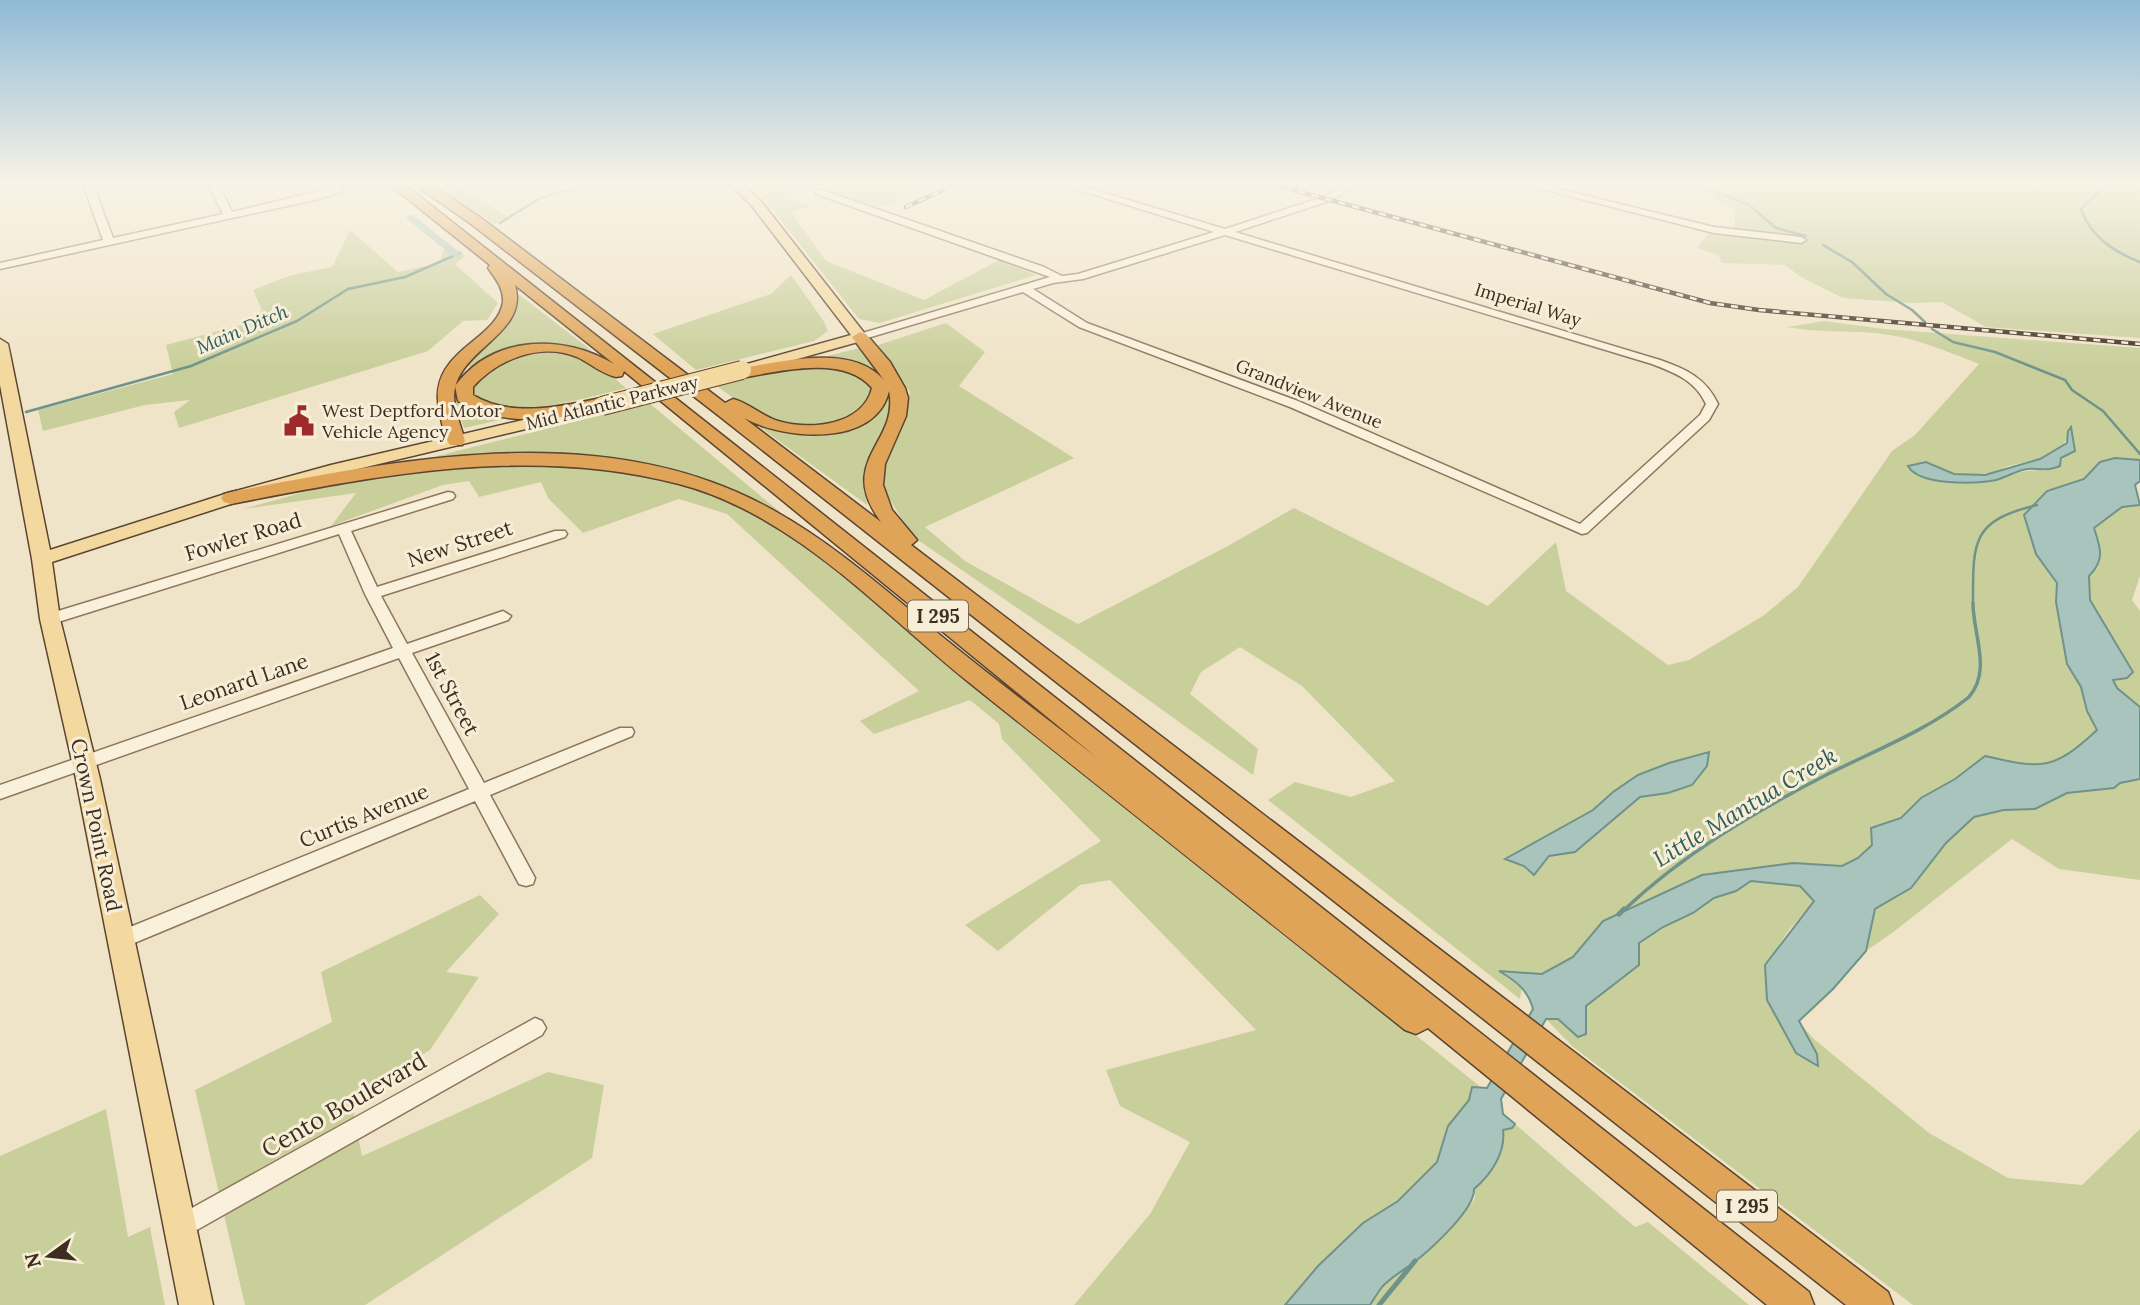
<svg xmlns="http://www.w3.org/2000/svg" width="2140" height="1305" viewBox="0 0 2140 1305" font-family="Lora,serif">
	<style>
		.green { fill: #c9cf9b; fill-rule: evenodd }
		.water { fill: #a9c4bc; stroke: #6f938a; stroke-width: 2 }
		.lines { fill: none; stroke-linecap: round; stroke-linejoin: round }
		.stream-far2 { stroke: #6f938a; stroke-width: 2.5 }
		.stream-far1 { stroke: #6f938a; stroke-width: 3.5 }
		.stream { stroke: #6f938a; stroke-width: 5 }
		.canal { fill: #a9c4bc; fill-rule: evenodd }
		.minor-casing { stroke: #8d765c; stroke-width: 3 }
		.major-casing { stroke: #5b4430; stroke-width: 3 }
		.highway-casing { stroke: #5b4430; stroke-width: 3 }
		.minor { fill: #faf1dc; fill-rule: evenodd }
		.major { fill: #f3d9a0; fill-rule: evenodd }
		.highway { fill: #e0a458; fill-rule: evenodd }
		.rail-casing { stroke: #3d2e20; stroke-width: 4.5 }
		.rail { stroke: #f7eed8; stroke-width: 2.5; stroke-dasharray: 7; stroke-linecap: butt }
		.major-bridge-casing { stroke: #5b4430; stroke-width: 20; stroke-linecap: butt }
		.major-bridge { stroke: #f3d9a0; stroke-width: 18 }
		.labels { text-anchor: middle; stroke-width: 6; stroke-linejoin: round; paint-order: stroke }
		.far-street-label { font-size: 18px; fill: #3d2e20; stroke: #f7eed8 }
		.far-poi-label { font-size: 18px; fill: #3d2e20; stroke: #f7eed8; text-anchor: start }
		.far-water-label { font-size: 19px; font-style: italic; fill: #2f5d5a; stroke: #f7eed8 }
		.shield { fill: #f7eed8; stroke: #756857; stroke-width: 2 }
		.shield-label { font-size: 19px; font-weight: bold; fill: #3d2e20 }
		.street-label { font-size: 21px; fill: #3d2e20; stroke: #f7eed8 }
		.water-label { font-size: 23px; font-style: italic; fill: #2f5d5a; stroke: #f7eed8 }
		.near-street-label { font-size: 24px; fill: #3d2e20; stroke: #f7eed8 }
	</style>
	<rect width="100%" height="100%" fill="#f0e4c8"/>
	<!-- green -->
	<path class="green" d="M 432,184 L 454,184 L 508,217 L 495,224 Z
		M 752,184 L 805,184 L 794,186 L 790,198 L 812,207 L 791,212 L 826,261 L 924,300 L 999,260 L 1036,275 L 880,323 L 859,319 Z
		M 807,184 L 930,184 L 890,205 L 877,207 Z
		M 1689,184 L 2140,184 L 2140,338 L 1986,327 L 1942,302 L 1911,303 L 1843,298 L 1801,277 L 1785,265 L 1722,263 L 1718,255 L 1697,248 L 1711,231 L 1735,229 L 1735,210 Z
		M 350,230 L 398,272 L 440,263 L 446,241 L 465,256 L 455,264 L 498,303 L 487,320 L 463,321 L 428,351 L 179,428 L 174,412 L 190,400 L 145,405 L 43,431 L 38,410 L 173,374 L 166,345 L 249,323 L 262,310 L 253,290 L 292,275 L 332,267 Z
		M 791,275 L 823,320 L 828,331 L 814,341 L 696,370 L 653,334 L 771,294 Z
		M 517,293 L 592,351 C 535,344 522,344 469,367 L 464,365 L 511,319 Z
		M 1824,321 L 1884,329 L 2140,348 L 2140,460 L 2115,458 L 2100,462 L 2084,479 L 2047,491 L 2036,554 L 2057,583 L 2056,602 L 2067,664 L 2081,687 L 2087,711 L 2097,730 C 2053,771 2042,769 1985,756 L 1955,779 L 1921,798 L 1901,818 L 1871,828 L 1873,845 L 1858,858 L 1842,866 L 1793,863 L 1702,875 L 1603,921 L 1573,957 L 1542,974 L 1501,971 L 1522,987 L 1520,999 L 1268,800 L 1295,782 L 1351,797 L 1395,781 L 1302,686 L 1240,647 L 1201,672 L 1190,694 L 1258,749 L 1253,775 L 1076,648 L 912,536 L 886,493 L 883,471 L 910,392 L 878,345 L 946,323 L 985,352 L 959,386 L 1074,458 L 925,527 L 965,561 L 1078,624 L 1228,546 L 1294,508 L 1488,606 L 1556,542 L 1566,591 L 1668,665 L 1689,660 L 1763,616 L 1798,587 L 1892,451 L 1915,435 L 1979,364 C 1954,354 1917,339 1890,335 C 1856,329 1820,334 1787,327 ZM 2072,428 L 2074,451 L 2046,471 C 2020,468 2000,479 1974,483 C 1956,485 1935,479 1917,476 L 1912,464 L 1926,462 L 1947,472 L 1965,475 L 1994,473 L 2008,466 L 2040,459 L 2063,446 ZM 1708,753 L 1668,793 L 1640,797 L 1575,852 L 1549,856 L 1534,875 L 1525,866 L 1506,859 L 1593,810 L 1613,792 L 1669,763 Z
		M 859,348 L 878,366 L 893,387 L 892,414 L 866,488 L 867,505 L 754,423 C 804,437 842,437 885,404 L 888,389 L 878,370 L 848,360 L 812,360 Z
		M 542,351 C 578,353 599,364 626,388 C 596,396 513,418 485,406 C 479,404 473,395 469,391 C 481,363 514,355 542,351 Z
		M 810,365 C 840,368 858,364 875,391 L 869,409 C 801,438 774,429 717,386 L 772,372 Z
		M 453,396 L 471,413 L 509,418 L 464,428 Z
		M 649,403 L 786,517 L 730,488 L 654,466 L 593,455 L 517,452 L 421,460 Z
		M 484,465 C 560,467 652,466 723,498 C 742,506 761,517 780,527 L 1482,1088 L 1472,1087 L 1469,1099 L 1448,1126 L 1437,1162 L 1398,1201 L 1363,1223 L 1318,1266 L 1285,1305 L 1074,1305 L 1150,1214 L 1190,1142 L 1120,1106 L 1106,1070 L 1256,1030 L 1110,880 L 1080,885 L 998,951 L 965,925 L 1101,841 L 1002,739 L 999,724 L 970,700 L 874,734 L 860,721 L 919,691 L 727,514 L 679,499 L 583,533 L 548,498 L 541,482 L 479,497 L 469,481 L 443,485 L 331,526 L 356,493 L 243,509 L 347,480 Z
		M 2140,505 L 2140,576 L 2132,600 L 2140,611 L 2140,707 L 2116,688 L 2113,679 L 2127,678 L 2109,636 L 2090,600 L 2089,576 L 2098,567 L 2098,541 L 2094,528 L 2122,507 Z
		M 2140,779 L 2140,880 L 2059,869 L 2012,839 L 1892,933 L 1866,951 L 1875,909 L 1911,888 L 1946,843 L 1974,817 L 2020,808 L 2035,809 L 2067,793 L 2088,791 Z
		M 1751,881 L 1800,886 L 1815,900 L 1789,930 L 1765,965 L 1796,1054 L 1818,1065 L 1817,1054 L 1801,1025 L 1815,1040 L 1929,1133 L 2008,1178 L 2082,1185 L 2140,1129 L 2140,1305 L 1913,1305 L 1572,1046 L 1546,1019 L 1558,1018 L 1577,1037 L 1586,1006 L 1639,965 L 1639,943 L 1663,927 L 1693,913 L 1714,898 L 1736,891 Z
		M 480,895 L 499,914 L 446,972 L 479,977 L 430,1050 L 351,1099 L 362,1156 L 548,1072 L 604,1085 L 592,1158 L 365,1305 L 245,1305 L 195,1090 L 332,1022 L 321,972 Z
		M 106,1109 L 128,1237 L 150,1227 L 165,1305 L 0,1305 L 0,1156 Z
		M 1515,1124 L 1635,1227 L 1648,1222 L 1749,1305 L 1370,1305 L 1383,1286 L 1419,1259 L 1470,1205 L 1475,1198 L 1474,1189 C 1491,1175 1506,1152 1502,1130 L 1512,1128 Z"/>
	<!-- water -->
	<path class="water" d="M 2071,427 L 2075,451 L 2061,458 L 2060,466 C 2045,472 2041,468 2028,469 C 2017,470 2007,477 1996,480 C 1976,484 1919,486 1908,466 L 1926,462 L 1954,474 L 1985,475 L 2040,459 L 2067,443 L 2068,431 Z
		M 2115,458 L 2140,460 L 2140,481 L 2135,485 L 2140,505 L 2122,507 L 2094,528 C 2100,547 2106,559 2089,576 L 2090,600 L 2133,672 L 2127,678 L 2113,680 L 2117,688 L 2140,707 L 2140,779 L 2120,783 L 2114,788 L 2067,793 L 2035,809 L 2004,810 L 1974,817 L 1946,843 L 1911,888 L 1875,909 L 1866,951 L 1833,989 L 1799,1021 L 1817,1054 L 1818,1066 L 1796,1053 L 1767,1000 L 1765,965 L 1814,901 L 1800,886 L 1751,881 L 1736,891 L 1714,898 L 1693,913 L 1663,927 L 1639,943 L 1639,965 L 1586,1006 L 1586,1034 L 1578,1037 L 1558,1019 L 1546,1019 L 1501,1099 L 1503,1114 L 1515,1124 L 1512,1128 L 1503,1130 C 1506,1152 1491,1175 1474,1189 C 1475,1209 1433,1247 1417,1260 C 1406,1269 1392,1276 1382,1287 C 1378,1292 1374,1299 1370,1305 L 1285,1305 L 1318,1266 L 1363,1223 L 1398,1201 L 1437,1162 L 1448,1126 L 1469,1100 L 1472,1087 L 1487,1088 L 1533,1009 C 1528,990 1516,981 1499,971 L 1542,974 L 1573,957 L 1603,921 L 1702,875 L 1793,863 L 1842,866 L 1858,858 L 1872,845 L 1871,828 L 1901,818 L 1921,798 L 1955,779 L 1985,756 C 2042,769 2053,771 2097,730 L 2087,711 L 2081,687 L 2067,664 L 2056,602 L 2057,583 L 2036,554 L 2024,515 L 2047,491 L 2084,479 L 2100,462 Z
		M 1709,752 L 1707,766 L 1692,785 L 1668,793 L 1640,797 L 1575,852 L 1549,856 L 1534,875 L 1524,866 L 1505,859 L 1593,810 L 1613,792 L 1638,775 L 1669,763 Z"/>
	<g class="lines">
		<!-- stream-far2 -->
		<path class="stream-far2" d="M 1697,184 L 1749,205 L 1776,228 L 1806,236
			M 2107,184 L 2081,209 C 2090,236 2114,252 2140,262
			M 500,223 L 542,197 L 594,184
			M 1823,245 L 1852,262 L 1886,294 L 1912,310 L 1925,322
			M 1932,329 L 1953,342 L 1995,352 L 2065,380 L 2072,390 L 2103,411 L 2140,454
			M 26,412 L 191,366 L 297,321 L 348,289 L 405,277 L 460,253
			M 1973,605 C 1973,541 1971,521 2037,505"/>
		<!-- stream-far1 -->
		<path class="stream-far1" d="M 1623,911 C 1683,854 1754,812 1828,774 C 1874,751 1928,730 1969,697 C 1992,670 1973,635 1973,603"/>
		<!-- stream -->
		<path class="stream" d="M 1619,914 L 1624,909
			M 1379,1305 L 1415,1261"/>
		<!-- canal -->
		<path class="canal" d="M 407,215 L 413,215 L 460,253 L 460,257 L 454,257 L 407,219 Z"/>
		<!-- minor casing -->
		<g class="minor-casing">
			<path id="minor" d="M 83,184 L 93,184 L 113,238 L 223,214 L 208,184 L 218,184 L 232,212 L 335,187 L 335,184 L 345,184 L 342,191 L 319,199 L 0,269 L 0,263 L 103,240 Z
				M 1060,184 L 1075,184 L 1225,229 L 1323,197 L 1347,184 L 1359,184 L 1329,201 L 1235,232 L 1660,360 C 1686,369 1706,378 1718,404 L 1709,420 L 1587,533 L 1582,534 L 1290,407 L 1079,327 L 1023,292 L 864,339 L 856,339 L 856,335 L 1050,277 L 816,194 L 816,190 L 822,190 L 1044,267 L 1062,276 L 1078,274 L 1214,232 ZM 1225,235 L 1652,364 C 1675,373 1695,380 1706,404 L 1700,415 L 1580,524 L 1298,401 L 1087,323 L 1033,289 L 1053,283 L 1083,279 Z
				M 1522,184 L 1538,184 L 1714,227 L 1801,237 L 1806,240 L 1801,243 L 1714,233 Z
				M 448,492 L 453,493 L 455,496 L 453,499 L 351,531 L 377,587 L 555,531 L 565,531 L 567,534 L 565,537 L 381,596 L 407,644 L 503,611 L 511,616 L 508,620 L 412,653 L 484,783 L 620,728 L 632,728 L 634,732 L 632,736 L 490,795 L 535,878 L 533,884 L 526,886 L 519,884 L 475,801 L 127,946 L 120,949 L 113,946 L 110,940 L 113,934 L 469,789 L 399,658 L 0,799 L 0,785 L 393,648 L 365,594 L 339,534 L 55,623 L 45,623 L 42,619 L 45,615 Z
				M 535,1018 L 542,1021 L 546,1028 L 542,1035 L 188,1235 L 180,1239 L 172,1235 L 168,1227 L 172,1219 Z"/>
		</g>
		<!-- major casing -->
		<g class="major-casing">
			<path id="major" d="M 730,184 L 743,184 L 760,200 L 865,334 L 867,337 L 865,340 L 748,373 L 736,373 L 734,370 L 736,367 L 851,335 L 752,206 Z
				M 0,339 L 8,344 L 50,550 L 225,494 L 331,465 L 583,406 L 591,411 L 589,414 L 341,473 L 237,502 L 52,562 L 60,619 L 100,779 L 213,1305 L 179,1305 L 76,779 L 40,619 L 32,559 L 0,385 Z"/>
		</g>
		<!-- highway casing -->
		<g class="highway-casing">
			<path id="highway" d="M 389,184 L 404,184 L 1809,1292 L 1814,1305 L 1767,1305 L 1428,1028 L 1416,1034 L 1405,1030 C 1260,915 1115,800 971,684 C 881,612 794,514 679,484 C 529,445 379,475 231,504 L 224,502 L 221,498 L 224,494 L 231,492 C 408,458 607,417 773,510 C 838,546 893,597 950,643 C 998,682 1047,719 1096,757 L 624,371 L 622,376 L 616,377 C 602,374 590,363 577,357 C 541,342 498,359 473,387 L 473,395 C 518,422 577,402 625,393 L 634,398 L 631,402 C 576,416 510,433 458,401 L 455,386 C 493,334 564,334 614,364 L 515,285 C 529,332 464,347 455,388 C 451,404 461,425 465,441 L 462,445 L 450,445 C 444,436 442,424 440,414 C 424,350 497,343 503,302 C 504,288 495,278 488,268 L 490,265 Z
				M 414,184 L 430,184 L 481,218 L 725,403 L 733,399 C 749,403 762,416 778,421 C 811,431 863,425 872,388 C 840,350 763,376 719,382 L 710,377 L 719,372 C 767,366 848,339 884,380 L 852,337 L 860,332 L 866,334 L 890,362 L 905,388 L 908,398 L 906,416 L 885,464 L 883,485 L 892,510 L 917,540 L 911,545 L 1888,1292 L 1893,1305 L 1846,1305 L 714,412 L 471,224 ZM 889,391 C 900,443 835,460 881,522 L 744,418 C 783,440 876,448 889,391 Z"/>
		</g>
		<!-- minor -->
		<use href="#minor" class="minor"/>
		<!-- major -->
		<use href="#major" class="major"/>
		<!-- highway -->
		<use href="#highway" class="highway"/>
		<!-- rail casing -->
		<g class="rail-casing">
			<path id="rail" d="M 1271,184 L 1710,303 L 1759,310 L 2140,344
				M 906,207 L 956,184"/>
		</g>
		<!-- rail -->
		<use href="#rail" class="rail"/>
		<!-- major-bridge casing -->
		<g class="major-bridge-casing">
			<path id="major-bridge" d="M 602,406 L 742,370"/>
		</g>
		<!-- major-bridge -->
		<use href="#major-bridge" class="major-bridge"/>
	</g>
	<!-- sky -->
	<linearGradient id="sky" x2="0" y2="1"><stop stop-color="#8fbad6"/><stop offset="0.5" stop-color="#f8f3e6"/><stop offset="1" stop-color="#f8f3e6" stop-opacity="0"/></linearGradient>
	<rect width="2140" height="367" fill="url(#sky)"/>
	<!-- icons -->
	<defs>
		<g id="civic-bare" transform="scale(2.415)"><path d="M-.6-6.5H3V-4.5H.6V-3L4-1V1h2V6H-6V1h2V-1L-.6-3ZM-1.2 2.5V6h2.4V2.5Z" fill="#9e2a2b" stroke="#f7eed8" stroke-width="2.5" paint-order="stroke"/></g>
	</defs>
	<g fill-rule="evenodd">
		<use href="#civic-bare" x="299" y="421"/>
	</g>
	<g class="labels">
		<!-- far-street labels -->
		<g class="far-street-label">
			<text transform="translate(1528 305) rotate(17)" y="6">Imperial Way</text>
			<text transform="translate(1309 394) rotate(22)" y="6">Grandview Avenue</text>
			<text transform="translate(612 403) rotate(-14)" y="6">Mid Atlantic Parkway</text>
		</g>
		<!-- far-poi labels -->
		<g class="far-poi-label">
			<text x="322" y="417">West Deptford Motor<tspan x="322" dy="21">Vehicle Agency</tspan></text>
		</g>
		<!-- far-water labels -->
		<g class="far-water-label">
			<text transform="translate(242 329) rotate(-23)" y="7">Main Ditch</text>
		</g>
		<!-- shield labels -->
		<g class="shield">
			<rect x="908" y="600.5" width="60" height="31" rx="5"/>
			<rect x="1717" y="1190.5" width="60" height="31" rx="5"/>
		</g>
		<g class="shield-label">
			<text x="938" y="623">I 295</text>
			<text x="1747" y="1213">I 295</text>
		</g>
		<!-- street labels -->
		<g class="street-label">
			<text transform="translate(243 537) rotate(-17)" y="7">Fowler Road</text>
			<text transform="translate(460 544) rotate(-18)" y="7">New Street</text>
			<text transform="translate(244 682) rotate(-19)" y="7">Leonard Lane</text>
			<text transform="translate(452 694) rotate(62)" y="7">1st Street</text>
			<text transform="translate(364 816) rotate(-22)" y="7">Curtis Avenue</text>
			<text transform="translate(96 825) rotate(78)" y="7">Crown Point Road</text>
		</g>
		<!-- water labels -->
		<g class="water-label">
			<text transform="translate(1745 807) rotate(-31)" y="8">Little Mantua Creek</text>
		</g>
		<!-- near-street labels -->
		<g class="near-street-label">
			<text transform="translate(344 1105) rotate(-30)" y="8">Cento Boulevard</text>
		</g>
	</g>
	<!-- north arrow -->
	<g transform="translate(49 1256) rotate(255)" stroke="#f7eed8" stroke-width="5" paint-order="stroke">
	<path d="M0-5L12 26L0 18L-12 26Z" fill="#3d2e20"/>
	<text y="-10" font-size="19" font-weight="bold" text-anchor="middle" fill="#3d2e20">N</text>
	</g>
</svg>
